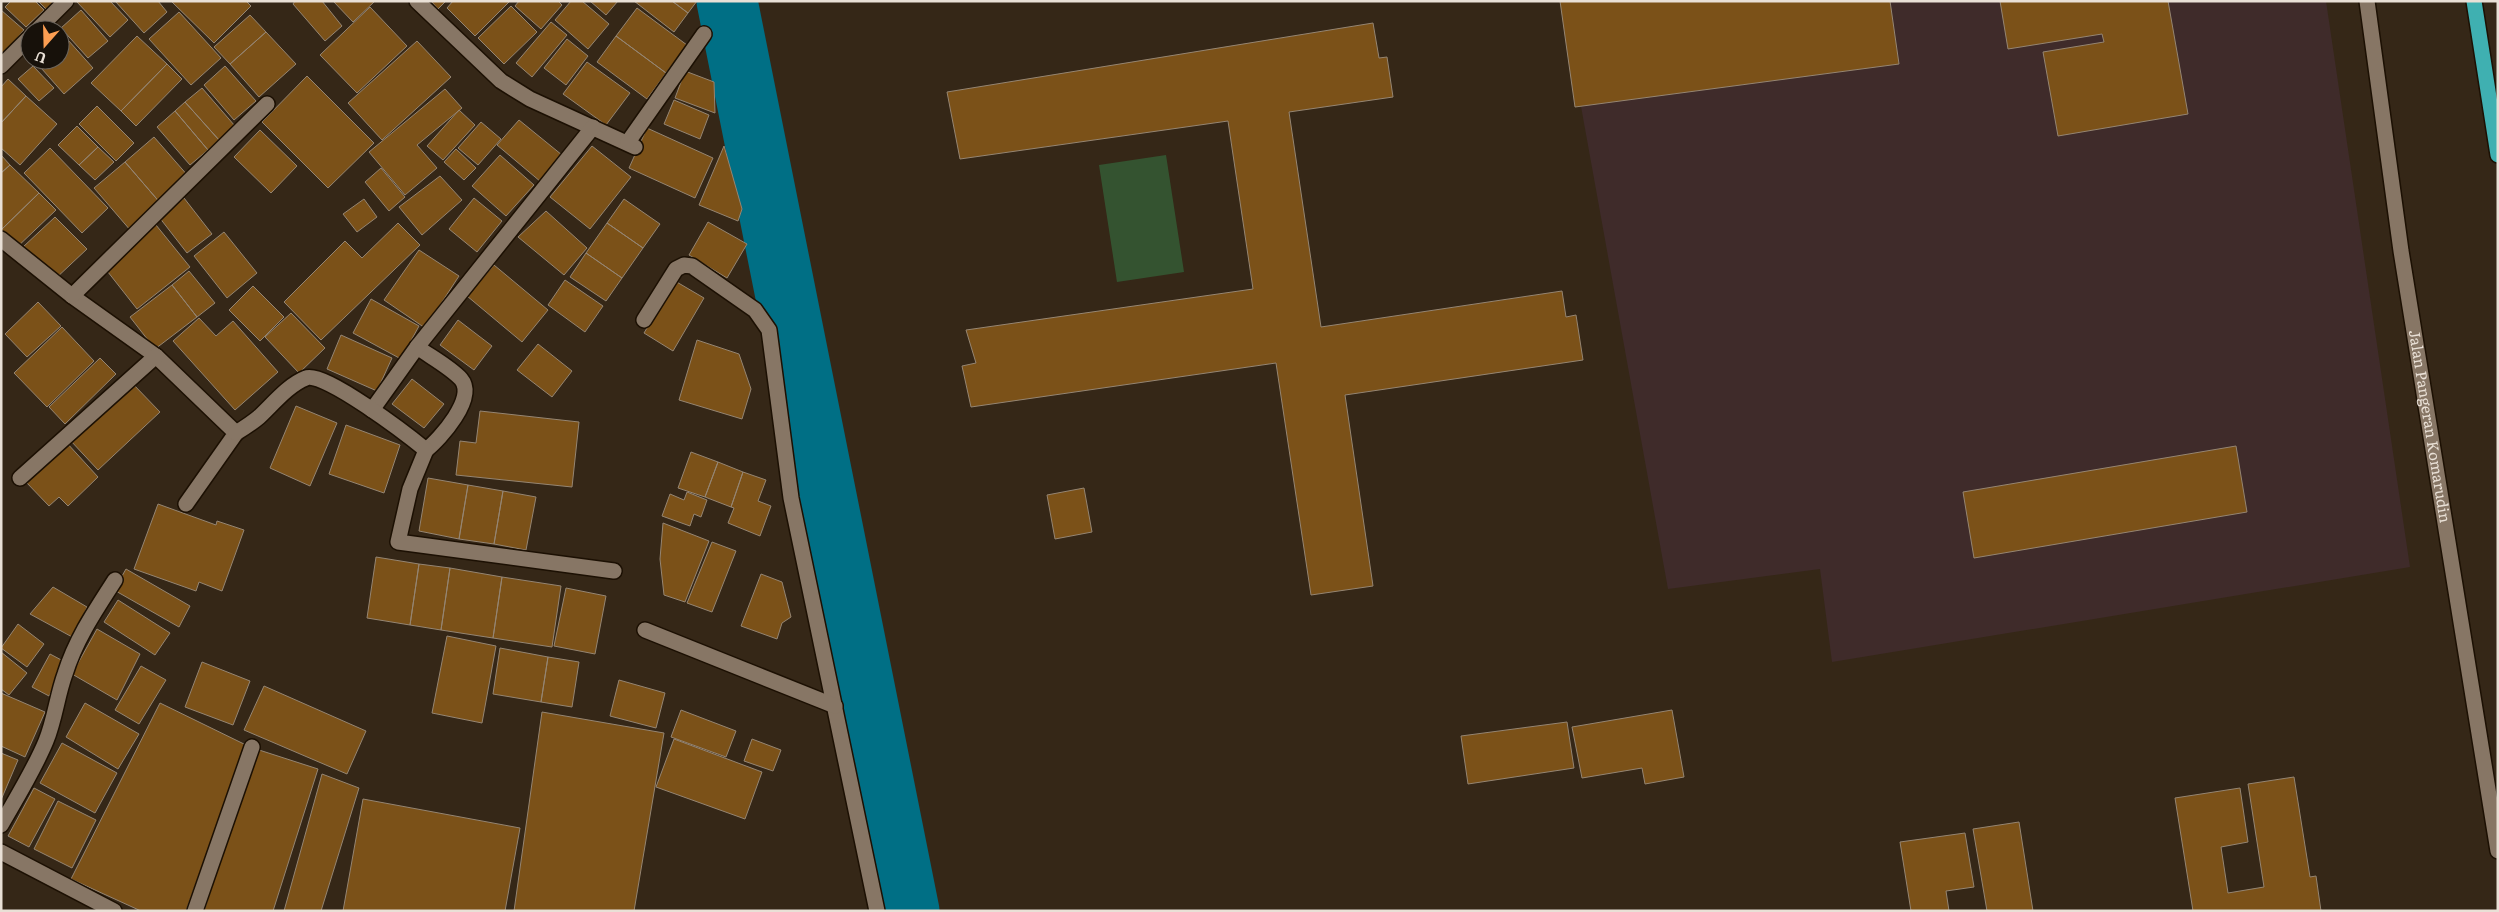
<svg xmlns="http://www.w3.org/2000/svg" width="2499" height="912" viewBox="0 0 2499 912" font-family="Literata,serif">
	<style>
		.commercial { fill: #3f2b2a }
		.green { fill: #345330 }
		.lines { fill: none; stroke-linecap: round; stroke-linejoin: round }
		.river { stroke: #006f85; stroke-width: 61 }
		.building { fill: #7b5118; stroke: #958572 }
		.minor-casing { stroke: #1c1003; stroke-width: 18 }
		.highway-casing { stroke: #1c1003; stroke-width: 18 }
		.minor { stroke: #877665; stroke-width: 15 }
		.highway { stroke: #3fb0b1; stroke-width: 15 }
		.labels { text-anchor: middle; stroke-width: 4; stroke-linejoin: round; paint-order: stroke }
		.street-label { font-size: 15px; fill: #e9e0d6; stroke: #17110a }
	</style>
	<rect width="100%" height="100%" fill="#352717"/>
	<!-- commercial -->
	<path class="commercial" d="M 1562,1 L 2326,1 L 2410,567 L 1832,662 L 1820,569 L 1668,589 Z"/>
	<!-- green -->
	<path class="green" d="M 1166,155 L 1184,272 L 1117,282 L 1099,165 Z"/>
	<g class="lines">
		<!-- river -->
		<path class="river" d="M 727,1 L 909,911"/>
	</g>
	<!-- building -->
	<path class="building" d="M 11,1 L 35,1 L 44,10 L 26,27 L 5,7 Z
		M 38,1 L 54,1 L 46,9 Z
		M 76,1 L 110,1 L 128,20 L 110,37 Z
		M 115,1 L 158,1 L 167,12 L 144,33 Z
		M 171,1 L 246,1 L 251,6 L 214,43 Z
		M 295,1 L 322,1 L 342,26 L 325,41 L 293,4 Z
		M 333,1 L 375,1 L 353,22 Z
		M 431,1 L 446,1 L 438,9 Z
		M 453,1 L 510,1 L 475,36 L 447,8 Z
		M 519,1 L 558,1 L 562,5 L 541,29 L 515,6 Z
		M 571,1 L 582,1 L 609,24 L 588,49 L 555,20 Z
		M 590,1 L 618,1 L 606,15 Z
		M 634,1 L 672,1 L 688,13 L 674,32 Z
		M 672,1 L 697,1 L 688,13 Z
		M 1560,1 L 1890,1 L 1899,64 L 1575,107 Z
		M 2000,1 L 2168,1 L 2188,114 L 2058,136 L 2043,52 L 2104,42 L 2102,34 L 2008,49 Z
		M 511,6 L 537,32 L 504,64 L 478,38 Z
		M 370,7 L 407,46 L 357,93 L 320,55 Z
		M 637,8 L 687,45 L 666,73 L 616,36 Z
		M 1,10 L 24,30 L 1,57 Z
		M 81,10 L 108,41 L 88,58 L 61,28 Z
		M 179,12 L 221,58 L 191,85 L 149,39 Z
		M 250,15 L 266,32 L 230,64 L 214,47 Z
		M 551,22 L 567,35 L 532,77 L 516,63 Z
		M 1373,23 L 1379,58 L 1387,57 L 1393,97 L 1289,112 L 1321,327 L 1562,291 L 1566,317 L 1576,315 L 1583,360 L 1345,395 L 1373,586 L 1311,595 L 1276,363 L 971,407 L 962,366 L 976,363 L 966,330 L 1253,289 L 1228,121 L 960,159 L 947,92 Z
		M 60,31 L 93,68 L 64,94 L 34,60 L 60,60 Z
		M 266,32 L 296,64 L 259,97 L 230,64 Z
		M 137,36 L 167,64 L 121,111 L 91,83 Z
		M 616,36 L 666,73 L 647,99 L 597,62 Z
		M 567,39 L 588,56 L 566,85 L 544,68 Z
		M 417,41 L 451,77 L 382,140 L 348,103 Z
		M 587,62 L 630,93 L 606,125 L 563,94 Z
		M 167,64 L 182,79 L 136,126 L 121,111 Z
		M 33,66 L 54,88 L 39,101 L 18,79 Z
		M 225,66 L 256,101 L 234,120 L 204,85 Z
		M 685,71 L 714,82 L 715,113 L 675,98 Z
		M 307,76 L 374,143 L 328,188 L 262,122 Z
		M 8,79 L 26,96 L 1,123 L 1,87 Z
		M 202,88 L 235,126 L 219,140 L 185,102 Z
		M 445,89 L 462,108 L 417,145 L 437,168 L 405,195 L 369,152 Z
		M 26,96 L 57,124 L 20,165 L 1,148 L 1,123 Z
		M 674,100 L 709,115 L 700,139 L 664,124 Z
		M 185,102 L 219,140 L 208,150 L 175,111 Z
		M 97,106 L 134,143 L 116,161 L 79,124 Z
		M 459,110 L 475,125 L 443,160 L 427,146 Z
		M 175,111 L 208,150 L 190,165 L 157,127 Z
		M 519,120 L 562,155 L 541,182 L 497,145 Z
		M 481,122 L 501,139 L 478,165 L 458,148 Z
		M 77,126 L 98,147 L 79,165 L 58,145 Z
		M 647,128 L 713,158 L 695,198 L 629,168 Z
		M 260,130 L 297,166 L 271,193 L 234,157 Z
		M 154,137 L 189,177 L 162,205 L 125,162 Z
		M 592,146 L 631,177 L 590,229 L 550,197 Z
		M 724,146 L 742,209 L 738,221 L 699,205 Z
		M 98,147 L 114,162 L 95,180 L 79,165 Z
		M 50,148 L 108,208 L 82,233 L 24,173 Z
		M 456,149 L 476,168 L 464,180 L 444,162 Z
		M 1,155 L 10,165 L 1,173 Z
		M 500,155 L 534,185 L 506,216 L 472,186 Z
		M 125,162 L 162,205 L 131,231 L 94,188 Z
		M 10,165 L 39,193 L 1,230 L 1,173 Z
		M 381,168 L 405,197 L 389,211 L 365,182 Z
		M 440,176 L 462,200 L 422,235 L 399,207 Z
		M 39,193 L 56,210 L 14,250 L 1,236 L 1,230 Z
		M 184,198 L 212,234 L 187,253 L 159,217 Z
		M 474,198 L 502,221 L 477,252 L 449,229 Z
		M 364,199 L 377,217 L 357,232 L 343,214 Z
		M 624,199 L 660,224 L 643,248 L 607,223 Z
		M 546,211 L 587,248 L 564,275 L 518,237 Z
		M 55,217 L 87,249 L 54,280 L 23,247 Z
		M 708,222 L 747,244 L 727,278 L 689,255 Z
		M 398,223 L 420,245 L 321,340 L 284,302 L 345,241 L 362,258 Z
		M 607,223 L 643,248 L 622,278 L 586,253 Z
		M 156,225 L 190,267 L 137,309 L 104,267 Z
		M 224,232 L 257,273 L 227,298 L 194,256 Z
		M 419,250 L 459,276 L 425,328 L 384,300 Z
		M 586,253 L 622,278 L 606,301 L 570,277 Z
		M 494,265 L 548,310 L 522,342 L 467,296 Z
		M 189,271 L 215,303 L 197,317 L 172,285 Z
		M 565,280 L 603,306 L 585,332 L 548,305 Z
		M 675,281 L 704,298 L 673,351 L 644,333 Z
		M 172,285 L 197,317 L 155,349 L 130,317 Z
		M 253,286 L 284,317 L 260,341 L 229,310 Z
		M 371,299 L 419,326 L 401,359 L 353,333 Z
		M 38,302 L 61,326 L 27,357 L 5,334 Z
		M 291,313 L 325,348 L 299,373 L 265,337 Z
		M 199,318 L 216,336 L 233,321 L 278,372 L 235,410 L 173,341 Z
		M 458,320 L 492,346 L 474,370 L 440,345 Z
		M 62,327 L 94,361 L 47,407 L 14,373 Z
		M 341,335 L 392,358 L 377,391 L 327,369 Z
		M 697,340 L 739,354 L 751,389 L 742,419 L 679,400 Z
		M 538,344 L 572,371 L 552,397 L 517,370 Z
		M 100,358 L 116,374 L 65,424 L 49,407 Z
		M 412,379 L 444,404 L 424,428 L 392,404 Z
		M 132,383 L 160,412 L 98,470 L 70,440 Z
		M 296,406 L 337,423 L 310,486 L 270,468 Z
		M 480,411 L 579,422 L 572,487 L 456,475 L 460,441 L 476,443 Z
		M 346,425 L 400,445 L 384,493 L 329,474 Z
		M 66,442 L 98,477 L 68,506 L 59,497 L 49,506 L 25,481 Z
		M 2236,446 L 2247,512 L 1974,558 L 1963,492 Z
		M 691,452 L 718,462 L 705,497 L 678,488 Z
		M 718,462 L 743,472 L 731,507 L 705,497 Z
		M 743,472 L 766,480 L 758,501 L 771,506 L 760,536 L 728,523 L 734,508 L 731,507 Z
		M 428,478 L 468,485 L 459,539 L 419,531 Z
		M 468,485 L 503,491 L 494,544 L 459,539 Z
		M 1084,488 L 1092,532 L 1055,539 L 1047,495 Z
		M 503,491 L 536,497 L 526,550 L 494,544 Z
		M 687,492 L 707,500 L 701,517 L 694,514 L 690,526 L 662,516 L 670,494 L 684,500 Z
		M 158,504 L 216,525 L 217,521 L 244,530 L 222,591 L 199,582 L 196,591 L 134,569 Z
		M 663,523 L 709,541 L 685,602 L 664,595 L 660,559 Z
		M 712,542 L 736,551 L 712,612 L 687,603 Z
		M 376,557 L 419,564 L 410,625 L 367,618 Z
		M 419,564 L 450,568 L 441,630 L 410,625 Z
		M 450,568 L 502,577 L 493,638 L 441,630 Z
		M 126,569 L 190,606 L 179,627 L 114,590 Z
		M 761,574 L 782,582 L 791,617 L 782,623 L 777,639 L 741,626 Z
		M 502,577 L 561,586 L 552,647 L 493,638 Z
		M 53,587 L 87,607 L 74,638 L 30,614 Z
		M 566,588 L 606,596 L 595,654 L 554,646 Z
		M 118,600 L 170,633 L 155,655 L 104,622 Z
		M 18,624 L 44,644 L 27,667 L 1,648 Z
		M 97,629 L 140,654 L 117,700 L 72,674 Z
		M 447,636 L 496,646 L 482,723 L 432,713 Z
		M 500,648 L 548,657 L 541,702 L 493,694 Z
		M 1,652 L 27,673 L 9,695 L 1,689 Z
		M 50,654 L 67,663 L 49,696 L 32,687 Z
		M 548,657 L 579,662 L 572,707 L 541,702 Z
		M 202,662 L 250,681 L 233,725 L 185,707 Z
		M 141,666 L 166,680 L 139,724 L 115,710 Z
		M 619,680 L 665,693 L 656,728 L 610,716 Z
		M 264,686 L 366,731 L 347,774 L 244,730 Z
		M 1,693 L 45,712 L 25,757 L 1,746 Z
		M 85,703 L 139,734 L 118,769 L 66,737 Z
		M 160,703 L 246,745 L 186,911 L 141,911 L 71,879 Z
		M 681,710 L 736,731 L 726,757 L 671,737 Z
		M 1672,710 L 1684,777 L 1645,784 L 1642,768 L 1582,778 L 1572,727 Z
		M 542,712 L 664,733 L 634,911 L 514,911 Z
		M 1567,722 L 1574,768 L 1468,784 L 1461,736 Z
		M 674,739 L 762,772 L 745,819 L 656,787 Z
		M 752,739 L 781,750 L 773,771 L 744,761 Z
		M 62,743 L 117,773 L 95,813 L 40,783 Z
		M 256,749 L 318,769 L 273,911 L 204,911 Z
		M 1,753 L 18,760 L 1,800 Z
		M 322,774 L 359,788 L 321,911 L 284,911 Z
		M 2294,777 L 2310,877 L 2316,876 L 2321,911 L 2193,911 L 2175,798 L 2240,788 L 2248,842 L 2221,847 L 2228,893 L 2264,887 L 2248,784 Z
		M 34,788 L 55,799 L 29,847 L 8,836 Z
		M 363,799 L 520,828 L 505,911 L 343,911 Z
		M 58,801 L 96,820 L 72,868 L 34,849 Z
		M 2019,822 L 2033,911 L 1987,911 L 1973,829 Z
		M 1965,833 L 1974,887 L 1946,891 L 1949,911 L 1911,911 L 1900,842 Z"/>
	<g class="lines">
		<!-- minor casing -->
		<g class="minor-casing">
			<g id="minor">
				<path d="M 417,1 L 501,81 L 530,99 L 635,147"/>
				<path id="s1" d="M 2367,1 L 2401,251 L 2498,851"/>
				<path d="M 37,30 L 66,1"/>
				<path d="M 1,66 L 30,37"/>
				<path d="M 628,142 L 704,34"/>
				<path d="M 1,239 L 72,296 L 156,356 L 236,433 L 186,504"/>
				<path d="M 72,296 L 267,104"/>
				<path d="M 644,320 L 676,269 L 684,265 L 692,266 L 755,310 L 769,330 L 791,498 L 877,911"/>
				<path d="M 417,347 C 431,357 450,367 461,379 C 477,398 440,439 426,450"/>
				<path d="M 372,410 L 417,347 L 593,127"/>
				<path d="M 236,433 C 244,428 252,423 259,417 C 273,404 288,385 306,378 C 323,370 409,436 426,450 L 410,489 L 398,542 L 614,571"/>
				<path d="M 20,478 L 156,356"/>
				<path d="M 645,630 L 835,706"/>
				<path d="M 1,825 C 17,797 34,770 46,741 C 55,719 57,696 65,674 C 76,639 95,611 115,580"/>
				<path d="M 1,852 L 114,911"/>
				<path d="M 195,911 L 252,747"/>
			</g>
		</g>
		<!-- highway casing -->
		<g class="highway-casing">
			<path id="highway" d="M 2474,1 L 2498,155"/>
		</g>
		<!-- minor -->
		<use href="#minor" class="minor"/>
		<!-- highway -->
		<use href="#highway" class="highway"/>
	</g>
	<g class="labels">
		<!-- street labels -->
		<g class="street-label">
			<text dy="5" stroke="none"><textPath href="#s1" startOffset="430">Jalan Pangeran Komarudin</textPath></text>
		</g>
	</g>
	<!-- border -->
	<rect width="2499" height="912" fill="none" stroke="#e9e0d6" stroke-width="5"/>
	<!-- north arrow -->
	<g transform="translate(45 45) rotate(200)"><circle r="24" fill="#17110a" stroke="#6b645c"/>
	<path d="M0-4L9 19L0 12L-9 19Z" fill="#fc9e52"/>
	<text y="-8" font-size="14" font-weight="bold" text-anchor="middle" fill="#e9e0d6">U</text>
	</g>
</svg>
